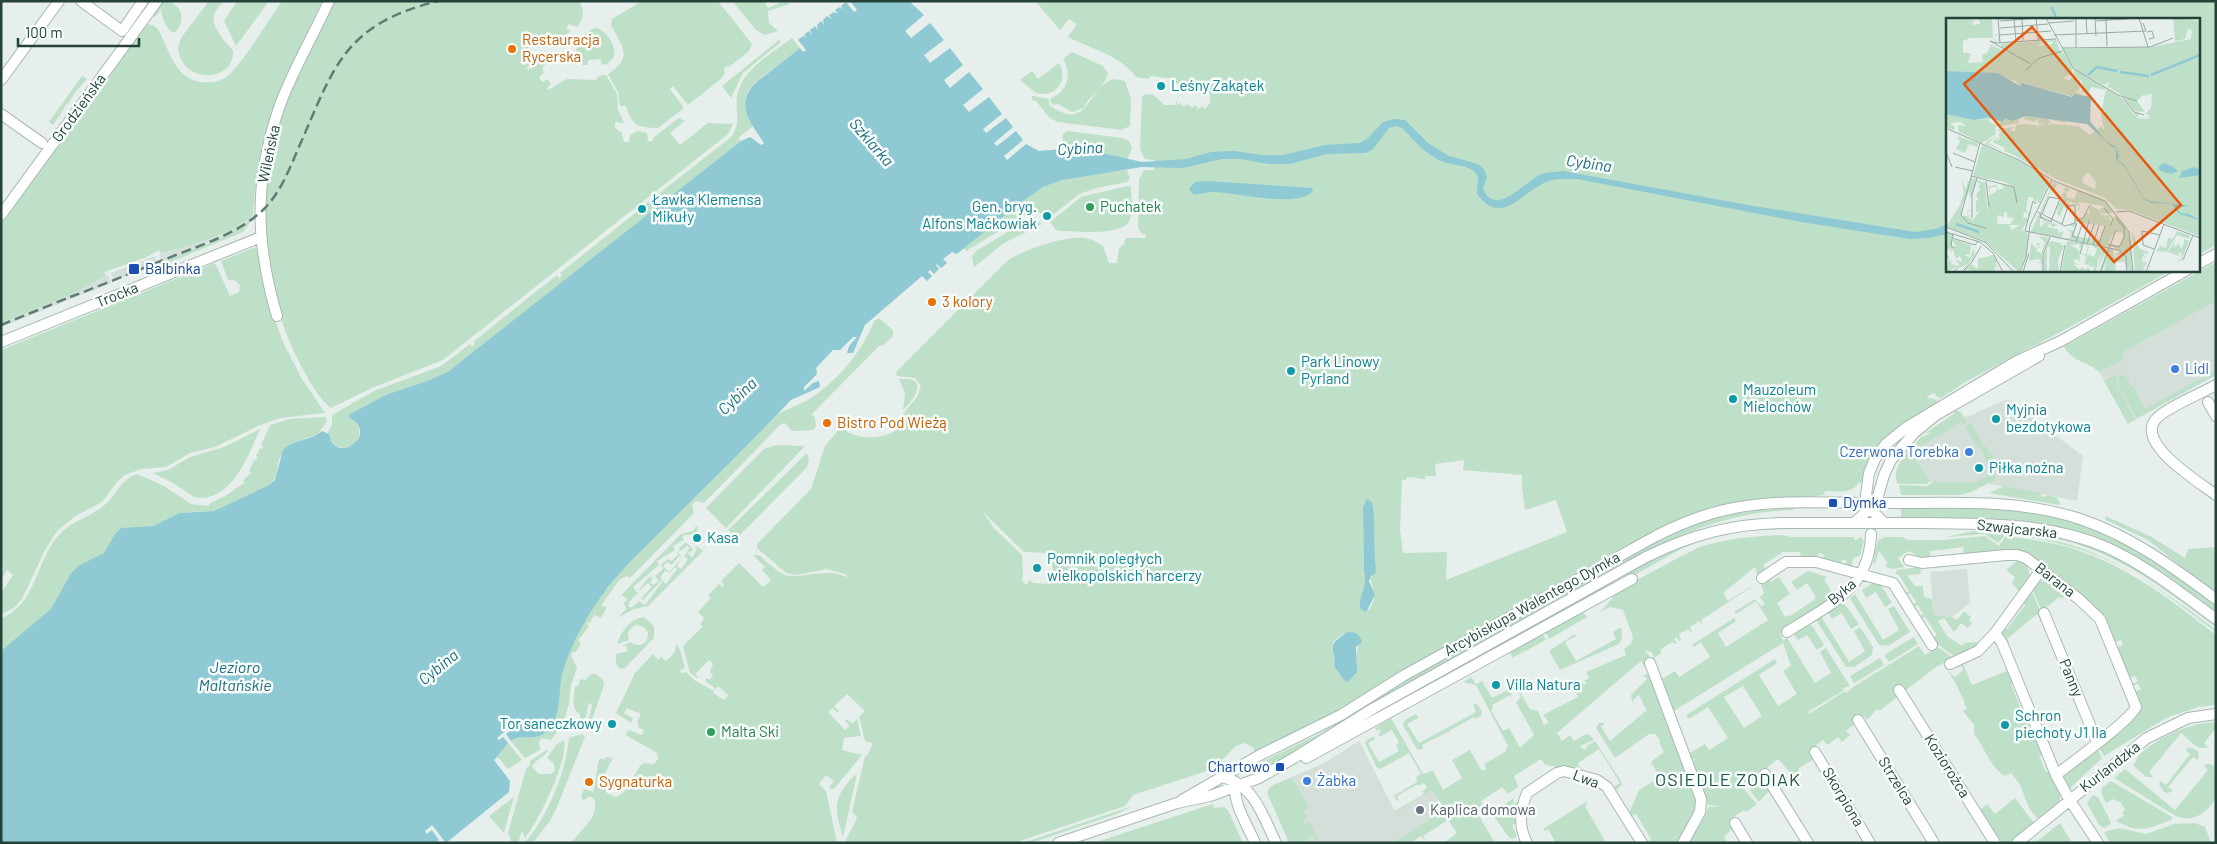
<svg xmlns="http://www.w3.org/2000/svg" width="2217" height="844" viewBox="0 0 2217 844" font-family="Barlow,sans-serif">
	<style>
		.built { fill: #d4dfda }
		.green { fill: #bfe0c8; fill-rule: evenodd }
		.water { fill: #8ec9d4 }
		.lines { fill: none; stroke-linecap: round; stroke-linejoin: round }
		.stream { stroke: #8ec9d4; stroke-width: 2.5 }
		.minor-casing { stroke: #a8b8b2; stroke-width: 12 }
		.minor { stroke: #fff; stroke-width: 10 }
		.rail { stroke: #5f7d75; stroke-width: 2.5; stroke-dasharray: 10 5; stroke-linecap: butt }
		.food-dot { fill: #e8710a; stroke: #f7fbf9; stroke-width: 2 }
		.culture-dot { fill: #0f9aa8; stroke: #f7fbf9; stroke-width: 2 }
		.leisure-dot { fill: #2e9e5b; stroke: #f7fbf9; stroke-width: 2 }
		.transit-dot { fill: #1a4fb4; stroke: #f7fbf9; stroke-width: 2 }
		.shop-dot { fill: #3f7fe0; stroke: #f7fbf9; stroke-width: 2 }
		.worship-dot { fill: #6b7280; stroke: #f7fbf9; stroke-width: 2 }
		.labels { text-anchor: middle; stroke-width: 5; stroke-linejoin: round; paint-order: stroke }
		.food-label { font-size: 15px; fill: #c56008; stroke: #f7fbf9; text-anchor: start }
		.culture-label { font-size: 15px; fill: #0d838f; stroke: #f7fbf9; text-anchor: start }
		.street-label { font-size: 15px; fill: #24423a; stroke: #f7fbf9 }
		.leisure-label { font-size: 15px; fill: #27864d; stroke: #f7fbf9; text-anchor: start }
		.transit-label { font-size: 15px; fill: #164399; stroke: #f7fbf9; text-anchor: start }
		.shop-label { font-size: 15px; fill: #366cbe; stroke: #f7fbf9; text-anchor: start }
		.worship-label { font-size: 15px; fill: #5b616d; stroke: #f7fbf9; text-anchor: start }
		.water-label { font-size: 16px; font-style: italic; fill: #1c6f80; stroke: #f7fbf9 }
		.quarter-label { font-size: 18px; letter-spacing: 1px; fill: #1f5548; stroke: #f7fbf9 }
		.inset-river { fill: none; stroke: #8ec9d4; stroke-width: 2.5 }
		.inset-road { fill: none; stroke: #98aaa4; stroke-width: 1 }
		.view { fill: #e8590c; fill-opacity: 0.15; stroke: #e8590c; stroke-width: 2.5 }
		.inset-edge { fill: none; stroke: #24423a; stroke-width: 2.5 }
	</style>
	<rect width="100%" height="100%" fill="#e6efeb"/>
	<!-- built -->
	<path class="built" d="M 255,214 L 252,220 L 233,232 L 161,262 L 159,255 L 218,236 L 241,225 Z
		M 155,256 L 158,264 L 114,281 L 111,273 Z
		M 108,275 L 111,283 L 1,327 L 1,323 L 66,297 Z
		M 2216,298 L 2216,375 L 2128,424 L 2092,359 Z
		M 2008,399 L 2083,456 L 2077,501 L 1980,482 L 1930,482 L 1912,453 L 1923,442 L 1955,422 Z
		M 1967,569 L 1970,603 L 1952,617 L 1934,615 L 1930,572 Z
		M 1359,741 L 1396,813 L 1432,790 L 1444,810 L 1396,843 L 1297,843 L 1292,811 L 1306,805 L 1292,777 L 1324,763 Z"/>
	<!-- green -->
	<path class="green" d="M 162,1 C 182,1 188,21 174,33 C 167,30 161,17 161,9 L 155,17 L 153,15 Z
		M 209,1 L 224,1 C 221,5 215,10 214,15 C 211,27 226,43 233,50 C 236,83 180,85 178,47 L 181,38 Z
		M 237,1 L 269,1 L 236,46 L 224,21 Z
		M 282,1 L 322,1 L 272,111 L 258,165 L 253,209 L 253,214 L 255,214 C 228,237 194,243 161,254 L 159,250 L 147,257 L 104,272 L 106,276 L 66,297 L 1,323 L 1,222 L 146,24 L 153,25 L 158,29 C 165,42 171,62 182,73 C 192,83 212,86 225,78 C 239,69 270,18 282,1 Z
		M 333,1 L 579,1 C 585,12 584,18 577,27 L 569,24 L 566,28 L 571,31 L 564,36 L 556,48 L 531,41 L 528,49 L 522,53 L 524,55 L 530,52 L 536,61 L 527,67 L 528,70 L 540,62 L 537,56 L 538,52 L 551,55 L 542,69 L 544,73 L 539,77 L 542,82 L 548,79 L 551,84 L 547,88 L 548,90 L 567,79 L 596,80 L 599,76 L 606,75 L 617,94 L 618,110 L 624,123 L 615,122 L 615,128 L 622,133 L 624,142 L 629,142 L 630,135 L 637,131 L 647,133 L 648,141 L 652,141 L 654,137 L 679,118 L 685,121 L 670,133 L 680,145 L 708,123 L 733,124 L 728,134 L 443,360 L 372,388 L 331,408 C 317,399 298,361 291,345 C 262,278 255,195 277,126 C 291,83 314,42 333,1 Z
		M 642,1 L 718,1 L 752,44 L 749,51 L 729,67 L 727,66 L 724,68 L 725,73 L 722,78 L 688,105 L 673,86 L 670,89 L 684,108 L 658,128 C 638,128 632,125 626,106 L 620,106 L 618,92 L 608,74 C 634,57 622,47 611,25 L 612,19 Z
		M 732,1 L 764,1 L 768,8 L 784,1 L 790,4 L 768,11 L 769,23 L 778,31 L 765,35 L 756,30 Z
		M 1035,1 L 2216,1 L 2216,245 L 2198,255 L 2198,19 L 1947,19 L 1947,270 L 2172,270 L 2070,327 L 1967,381 L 1941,398 L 1937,397 L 1934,393 L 1926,397 L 1938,400 L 1936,401 L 1938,405 C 1901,427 1873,437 1862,483 L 1859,482 C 1852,495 1837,491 1825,491 L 1824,495 L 1707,510 L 1326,718 L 1255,754 L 1254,748 L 1245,743 L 1236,746 L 1213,769 L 1133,795 L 1125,806 L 1014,843 L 845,843 C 848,833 854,827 857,817 L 852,812 L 865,756 L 867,756 L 873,743 L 865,741 L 859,717 L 865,711 L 847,694 L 834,706 L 839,711 L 838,713 L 832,708 L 828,712 L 845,730 L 850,726 L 845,721 L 847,719 L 852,724 L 857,719 L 861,736 L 844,738 L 842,750 L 862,755 L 834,789 L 828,788 L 834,781 L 826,775 L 819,784 L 826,791 L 837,843 L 571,843 L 592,818 L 595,809 L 595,800 L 590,796 L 583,801 L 581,795 L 584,789 L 593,792 C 597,782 595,770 600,758 L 604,760 L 606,757 L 613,758 C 607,769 600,781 607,793 L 616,797 L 624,792 L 640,766 L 644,763 L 654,764 L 658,759 L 657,753 L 626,735 L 628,730 L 642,735 L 644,730 L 638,728 L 639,724 L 637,722 L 641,714 L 627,708 L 624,713 L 633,718 L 631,723 L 616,713 L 635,673 L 653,654 L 658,660 L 661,657 L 666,661 L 675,652 L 676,644 L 680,650 L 685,668 L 680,670 L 681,673 L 686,672 L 694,680 L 714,691 L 713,693 L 724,700 L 728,695 L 718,686 L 716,689 L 705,681 L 707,678 L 710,680 L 713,675 L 710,672 L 713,664 L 709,660 L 695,674 L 698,677 L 697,678 L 690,673 L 683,646 L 703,626 L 700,625 L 704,618 L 698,612 L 711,598 L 708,595 L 719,584 L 722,587 L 724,585 L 721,581 L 739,563 L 763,587 L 771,580 L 762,570 L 765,567 L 753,555 L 759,555 C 793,585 785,575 826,573 C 834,572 841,576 849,577 L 845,574 L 827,569 L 796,575 L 786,573 L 757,548 L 757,544 L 811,489 L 825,446 L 841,427 C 857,441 879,440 897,430 L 903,414 L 917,397 L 921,386 L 915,378 L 897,376 L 896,372 L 1008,260 C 1024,250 1070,233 1089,239 C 1094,240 1099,244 1103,246 L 1109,263 L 1117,263 L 1119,248 L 1124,244 L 1126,238 L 1146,238 L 1146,235 L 1141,233 L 1138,227 L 1139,179 L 1144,170 L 1154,170 L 1154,160 L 1145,159 L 1140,149 L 1142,97 L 1145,94 L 1154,95 L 1164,105 L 1175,105 L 1177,100 L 1177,105 L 1180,103 L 1184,107 L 1187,104 L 1192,108 L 1195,105 L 1198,109 L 1202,106 L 1205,109 L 1210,103 L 1210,94 L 1204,89 L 1184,86 L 1184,84 L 1176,83 L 1176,79 L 1150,76 L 1149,79 L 1136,77 C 1122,56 1089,48 1068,37 L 1077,24 L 1069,19 L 1060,30 ZM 1464,460 L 1463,470 L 1522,475 L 1522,488 L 1525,510 L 1556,500 L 1567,532 L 1446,580 L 1447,552 L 1403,553 L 1400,530 L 1402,480 L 1406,480 L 1407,477 L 1425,479 L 1425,476 L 1436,476 L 1435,464 ZM 1363,507 C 1367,523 1383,568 1370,578 L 1373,588 L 1374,600 L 1369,610 L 1360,604 L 1366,578 L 1364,571 ZM 983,512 L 1024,552 L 1046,553 L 1049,551 L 1054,556 L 1052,559 L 1053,581 L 1050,584 L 1033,583 L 1030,580 L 1026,585 L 1021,579 L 1023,577 L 1022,555 L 994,528 ZM 1344,633 L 1358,645 L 1356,660 L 1344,680 L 1334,666 C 1337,658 1329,649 1334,641 C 1337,638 1341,636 1344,633 Z
		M 596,28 C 607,31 617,46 614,57 L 606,65 L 602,64 L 600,59 L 589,60 L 587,65 L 583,65 L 577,59 C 573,47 583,31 596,28 Z
		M 792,38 L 800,48 L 753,84 C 740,101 746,107 752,124 L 752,127 L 738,138 L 741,141 L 470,356 L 449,371 L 430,380 L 388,394 L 348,417 C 360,423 363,434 354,445 L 342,448 L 334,445 L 327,434 L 332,425 L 332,415 L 374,391 L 441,366 L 470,344 L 472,347 L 475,344 L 473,342 L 557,275 L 559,278 L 562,275 L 560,273 L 639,210 L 641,212 L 644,210 L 642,207 L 731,137 C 743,123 733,107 738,92 C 744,68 774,52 792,38 Z
		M 779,40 L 781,42 L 743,73 L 731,98 L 722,86 Z
		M 1072,52 L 1103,66 L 1108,73 C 1105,87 1089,95 1084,108 L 1072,112 L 1056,103 L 1055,105 C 1051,104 1050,102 1051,98 C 1067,92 1073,74 1063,59 Z
		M 1059,63 C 1069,80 1056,98 1036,93 L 1020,80 L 1032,71 L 1038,79 Z
		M 82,76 L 87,79 L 76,91 L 68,104 L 67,103 L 59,117 L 57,117 L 58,118 L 53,125 L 49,122 Z
		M 1114,79 L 1125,81 L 1131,99 L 1130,126 L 1122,130 L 1057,122 L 1049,117 L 1036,101 L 1032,100 L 1032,96 L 1049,99 L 1049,105 C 1091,134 1085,87 1114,79 Z
		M 1067,131 L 1122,138 L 1129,141 L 1132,149 L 1127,159 L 1102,153 L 1062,149 L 1063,134 Z
		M 1127,170 L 1130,179 L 1127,182 L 1097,188 L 1079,194 L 1048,219 L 1039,212 L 1030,212 L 966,251 L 964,248 C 992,226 1027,189 1062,180 C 1083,174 1106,173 1127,170 Z
		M 1127,186 L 1131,187 C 1131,197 1133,209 1130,219 C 1125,237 1076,231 1060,231 L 1056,230 L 1050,222 L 1081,197 Z
		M 1035,218 L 1042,224 L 1004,243 L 978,264 L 974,267 L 972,257 L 976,251 L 1029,219 Z
		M 252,220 L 243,232 L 163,265 L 161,262 L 219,239 Z
		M 256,247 L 274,317 L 283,342 L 302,379 L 325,413 L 280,418 L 258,426 L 215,447 L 190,453 L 166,467 L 141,469 L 125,475 L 117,482 L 102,502 L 74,517 L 57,531 L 45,550 L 22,599 L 15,607 L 1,615 L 1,593 L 13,575 L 7,570 L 1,580 L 1,572 L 4,568 L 1,565 L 1,350 L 215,263 L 230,296 L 239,292 L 240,285 L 234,280 L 228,280 L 221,261 Z
		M 2216,262 L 2216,301 L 2121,353 L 2124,359 L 2099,372 C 2087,361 2077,364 2065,349 L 2064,346 L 2067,345 Z
		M 879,318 L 893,330 L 893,336 L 883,346 L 880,345 L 812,414 L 815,418 L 816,426 L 813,430 L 792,431 L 785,423 L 781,424 L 704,503 L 695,501 L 692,506 L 694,513 L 630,578 L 627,576 L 620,579 L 602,604 L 601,606 L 607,607 L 601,618 L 594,615 L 590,623 L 588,622 L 587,624 L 589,626 C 585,633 581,635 578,641 L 581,643 L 576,652 L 573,652 L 571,656 L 577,668 L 571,685 L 569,704 L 564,721 L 551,740 L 542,738 L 539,741 L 540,750 L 525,758 L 511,741 L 558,691 L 564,657 L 603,589 L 607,589 L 610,585 L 609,583 L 775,416 C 784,410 796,406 806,401 C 836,383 861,354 874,321 Z
		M 2216,370 L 2216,375 L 2137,418 L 2118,385 L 2120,374 L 2125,376 L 2130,382 L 2129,383 L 2131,387 L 2133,386 L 2145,409 Z
		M 2115,375 L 2118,375 L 2116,384 L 2135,419 L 2128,424 L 2104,381 Z
		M 899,379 L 910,379 L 916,382 C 921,392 910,403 903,410 L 905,393 Z
		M 1954,410 L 1961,412 L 1967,422 L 1963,424 L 1961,422 L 1917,449 L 1911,448 L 1921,437 L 1929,434 L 1930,432 L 1924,434 L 1955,413 Z
		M 326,417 L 327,421 L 318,434 C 305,439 285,444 279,460 C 276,471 279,477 269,485 L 214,511 L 188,512 L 153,526 L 1,660 L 1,619 C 36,602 34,570 54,541 C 70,519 90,519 107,503 C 118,492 120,480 137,474 L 164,486 L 191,504 L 209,506 L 209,504 L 227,495 L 244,483 L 243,481 L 251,472 L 249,471 L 254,460 L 256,460 L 258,457 L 256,456 L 260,448 L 262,449 L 263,446 L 261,445 L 270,425 L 289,419 Z
		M 1971,423 L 1983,444 L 1993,456 L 1993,462 L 1988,465 L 1980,447 L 1977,448 L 1965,427 Z
		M 260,429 C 249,454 231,505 194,497 L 173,483 L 153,473 L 168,470 L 190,457 L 224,447 Z
		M 777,445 L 805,446 L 726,528 L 706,508 L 764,449 Z
		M 1910,449 L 1918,451 L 1913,455 L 1930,482 L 1926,484 L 1898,484 C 1891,472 1902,459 1910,449 Z
		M 807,453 L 809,461 L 807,467 L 739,536 L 739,540 L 728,530 Z
		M 1991,473 L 1995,475 L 1995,480 L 1971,492 L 1961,495 L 1901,495 L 1899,485 L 1927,486 L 1936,480 L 1937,482 L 1976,482 Z
		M 2004,486 L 2041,493 L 2041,496 C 2048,497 2057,493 2060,504 L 2059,505 L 1989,493 Z
		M 1795,508 L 1792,510 C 1734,512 1691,529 1640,555 L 1357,712 L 1301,749 L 1264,771 L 1260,763 L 1319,734 L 1412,676 L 1656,541 C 1705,518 1740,509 1795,508 Z
		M 1901,508 C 1977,508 2054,505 2124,542 C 2157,559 2187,583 2216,604 L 2216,613 L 2167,576 L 2137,558 L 2058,527 L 2003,520 L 1901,519 Z
		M 2105,516 L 2150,536 L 2185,558 L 2188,549 L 2216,547 L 2216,594 L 2148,540 L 2106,520 Z
		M 696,526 L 698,527 L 696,534 L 685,535 L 682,537 L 684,540 L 673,546 L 675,550 L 657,561 L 659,565 L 633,587 L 640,596 L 637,594 L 629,602 L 629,607 L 632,607 L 639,601 L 645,605 L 663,581 L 666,584 L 677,569 L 675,567 L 671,572 L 670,571 L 681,559 L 677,566 L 681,569 L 688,559 L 684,556 L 687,552 L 692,558 L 697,549 L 694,546 L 698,547 L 703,551 L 648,606 L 634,609 L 617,618 L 626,609 L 624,603 L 627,599 L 622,595 L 626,590 L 681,534 L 693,531 Z
		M 1778,528 L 1777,530 C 1746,529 1711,535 1683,548 C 1663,558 1642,573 1622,580 C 1637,560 1696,538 1721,534 C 1740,531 1760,531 1778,528 Z
		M 2010,530 C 2089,531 2156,579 2216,625 L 2216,627 C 2171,594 2128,560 2074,543 C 2053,537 2031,534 2010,530 Z
		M 1973,531 C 2077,530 2137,570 2216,630 L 2216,632 C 2181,606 2147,577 2107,560 C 2074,545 2041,539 2006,534 L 1998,543 L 1985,534 L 1946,537 Z
		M 1783,535 L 1791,537 L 1853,537 L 1856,541 L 1857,539 L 1861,537 L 1864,541 L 1860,556 L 1853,558 L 1851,568 L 1845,566 L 1847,561 L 1842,559 L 1840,565 L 1822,560 L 1824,555 L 1819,553 L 1817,559 L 1801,558 L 1800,552 L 1783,552 L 1763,565 L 1771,582 L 1779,577 L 1790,594 L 1777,603 L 1785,617 L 1788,615 L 1790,616 L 1814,600 L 1816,597 L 1807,583 L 1797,590 L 1791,582 L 1808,571 L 1828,577 L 1824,579 L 1835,597 L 1780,633 L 1783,641 L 1787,638 L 1815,683 L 1831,673 L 1820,652 L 1826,648 L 1850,686 L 1843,688 L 1844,690 L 1808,712 L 1809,714 L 1845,691 L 1846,693 L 1850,690 L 1850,689 L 1919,646 L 1925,655 L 1938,647 L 1953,658 L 1936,667 L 1879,711 L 1877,709 L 1867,720 L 1864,716 L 1846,731 L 1850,735 L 1842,742 L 1838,737 L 1828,745 L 1823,740 L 1815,746 L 1816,758 L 1799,768 L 1795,778 L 1778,759 L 1742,787 L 1757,804 L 1746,812 L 1744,810 L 1730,819 L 1739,834 L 1737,835 L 1731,830 L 1724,837 L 1728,843 L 1689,843 L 1705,816 L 1708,807 L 1723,806 L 1708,805 L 1693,761 L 1695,759 L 1692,759 L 1690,753 L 1705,744 L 1709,750 L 1728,738 L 1708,707 L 1689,719 L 1686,715 L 1775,659 L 1777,663 L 1759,675 L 1778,706 L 1797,694 L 1783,671 L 1791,666 L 1783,643 L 1674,711 L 1662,679 L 1675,671 L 1679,677 L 1710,657 L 1701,642 L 1694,647 L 1692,645 L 1734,618 L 1736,621 L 1718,633 L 1726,647 L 1768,620 L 1756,601 L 1736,614 L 1734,612 L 1755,599 L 1761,606 L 1765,604 L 1760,597 L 1764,593 L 1755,567 L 1723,593 L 1728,601 L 1750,587 L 1753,591 L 1750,588 L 1701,620 L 1703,626 L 1699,621 L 1690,627 L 1692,633 L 1688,629 L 1679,634 L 1681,640 L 1679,641 L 1676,637 L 1674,639 L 1677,643 L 1675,644 L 1672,642 L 1660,650 L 1661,653 L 1654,658 L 1652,652 L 1645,650 L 1651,659 L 1645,663 L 1646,666 L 1644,667 L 1641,661 L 1557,733 L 1562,741 L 1570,735 L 1574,741 L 1586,734 L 1590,735 L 1594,740 L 1580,746 L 1584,750 L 1587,748 L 1587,746 L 1595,741 L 1621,781 L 1622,785 L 1616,790 L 1612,788 L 1620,783 L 1599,749 L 1578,763 L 1581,771 L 1545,765 L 1541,759 L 1514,776 L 1518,787 L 1508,794 L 1502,787 L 1481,801 L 1485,808 L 1483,809 L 1481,806 L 1475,809 L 1495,843 L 1444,843 L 1457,833 L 1448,820 L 1423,836 L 1427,843 L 1421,836 L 1411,843 L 1394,843 L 1444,810 L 1432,790 L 1396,813 L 1395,811 L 1424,794 L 1422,791 L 1427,788 L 1424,783 L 1419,786 L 1418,784 L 1397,796 L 1399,801 L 1396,800 L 1393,790 L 1395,795 L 1417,782 L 1416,777 L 1421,774 L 1409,753 L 1380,769 L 1377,768 L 1365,743 L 1366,741 L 1374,736 L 1375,739 L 1368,743 L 1379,762 L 1399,751 L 1396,745 L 1399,742 L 1392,730 L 1380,737 L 1378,734 L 1381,731 L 1380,729 L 1377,731 L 1375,728 L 1391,718 L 1423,774 L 1433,771 L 1443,790 L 1462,778 L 1452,760 L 1470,750 L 1482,771 L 1486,769 L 1484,764 L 1505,752 L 1508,746 L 1476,685 L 1463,682 L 1471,677 L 1476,684 L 1482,681 L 1492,698 L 1510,689 L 1512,698 L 1510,695 L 1492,705 L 1493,708 L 1491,710 L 1503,731 L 1509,728 L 1520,748 L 1534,735 L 1516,702 L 1521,697 L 1507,670 L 1530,709 L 1538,711 L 1544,725 L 1549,722 L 1543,715 L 1578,697 L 1573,687 L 1582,682 L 1584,685 L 1587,683 L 1584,681 L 1589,678 L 1586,672 L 1626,655 L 1624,649 L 1631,644 L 1633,637 L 1623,610 L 1610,607 L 1600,612 L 1615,595 L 1614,592 L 1697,548 C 1724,539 1755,536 1783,535 ZM 1743,686 L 1762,716 L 1744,728 L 1724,697 Z
		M 1985,536 L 1999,546 L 2006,536 C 2028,539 2050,542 2071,548 C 2126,565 2171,600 2216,635 L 2216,705 L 2198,707 L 2166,718 L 2104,756 L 2098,746 L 2141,709 L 2135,692 L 2141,689 L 2138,684 L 2132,686 L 2132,684 L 2138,681 L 2135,676 L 2129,678 L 2117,648 L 2123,645 L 2121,640 L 2115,642 L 2097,611 L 2038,561 L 2031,556 L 1964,556 L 1963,547 L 1930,551 L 1930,559 L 1923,559 L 1909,551 L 1898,558 L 1904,567 L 1894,569 L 1886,567 L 1887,562 L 1879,551 L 1875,564 L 1873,563 L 1878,540 L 1885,537 L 1902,537 L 1908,540 L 1943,540 Z
		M 686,542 L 693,549 L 690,553 L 687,551 L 690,548 L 687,546 L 678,553 L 683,559 L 679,556 L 672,565 L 668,562 L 663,566 L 670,573 L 665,571 L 660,578 L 662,580 L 644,599 L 646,602 L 641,598 L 652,587 L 648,583 L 640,590 L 639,589 L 650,576 L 653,579 L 650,582 L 653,585 L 659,581 L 655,576 L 663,569 L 661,565 L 668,559 L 671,561 L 678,555 L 677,553 L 680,550 L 679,548 Z
		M 2019,559 L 2027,565 L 2030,576 L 2020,593 L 2012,583 L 2015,577 L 2006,570 Z
		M 1920,567 L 1921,574 L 1907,575 L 1915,586 L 1923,586 L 1924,597 L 1932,599 L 1934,615 L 1952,617 L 1957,620 L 1964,611 L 1971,617 L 1969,620 L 1972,623 L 1968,628 L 1961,623 L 1954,632 L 1944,618 L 1938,621 L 1947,636 L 1962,646 L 1964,643 L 1977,642 L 1978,646 L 1955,657 L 1939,645 L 1931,650 L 1929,647 L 1931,639 L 1937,635 L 1925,617 L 1920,620 L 1918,618 L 1923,614 L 1918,605 L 1912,608 L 1911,606 L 1916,602 L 1910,593 L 1905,596 L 1904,594 L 1909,591 L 1899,575 L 1896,574 L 1897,570 Z
		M 2047,580 L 2066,594 L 2062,599 L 2059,597 L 2042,611 L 2033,591 L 2038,582 Z
		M 1611,582 L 1612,583 L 1607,589 L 1406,700 L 1342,732 Z
		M 1873,583 L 1881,585 L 1892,603 L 1885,607 L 1876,592 L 1866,598 L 1862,590 Z
		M 2032,592 L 2044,620 L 2041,621 L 2037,614 L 2007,639 L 2009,641 L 2005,643 L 2003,642 L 2007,639 L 2004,635 L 2001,635 L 2001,629 L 2007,629 L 2025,605 L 2023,600 Z
		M 1855,594 L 1883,640 L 1899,630 L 1888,609 L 1894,606 L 1910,632 L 1888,646 L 1879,645 L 1851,600 L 1850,598 Z
		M 1843,602 L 1859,624 L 1851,629 L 1842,613 L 1832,619 L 1828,612 Z
		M 1582,611 L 1587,617 L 1549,639 L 1545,631 Z
		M 1821,616 L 1849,662 L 1865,651 L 1854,631 L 1860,627 L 1873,647 L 1872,655 L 1854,667 L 1846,667 L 1818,623 L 1817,619 Z
		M 644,617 L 654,626 L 654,638 L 625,668 L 620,669 L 616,664 L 616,654 L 628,651 L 626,646 L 623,646 L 630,642 C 639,648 648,645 648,633 L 644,627 L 636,625 C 629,628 626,633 629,640 L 617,644 L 616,647 C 620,633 629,619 644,617 Z
		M 1809,624 L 1813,627 L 1824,645 L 1817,650 L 1807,635 L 1798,640 L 1794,634 Z
		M 1620,628 L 1622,629 L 1622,638 L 1619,644 L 1560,670 L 1549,651 L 1575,634 L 1576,636 L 1565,642 L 1576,661 L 1616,639 L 1613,632 Z
		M 1542,633 L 1546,640 L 1512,658 L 1510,651 Z
		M 1914,637 L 1918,644 L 1889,662 L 1884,655 Z
		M 1880,658 L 1884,665 L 1854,683 L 1850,676 Z
		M 1960,663 L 1963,664 L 1972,685 L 2009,670 L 2015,682 L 2011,684 L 2024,717 L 2028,716 L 2029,718 L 2026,720 L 2031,732 L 2035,733 L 2036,736 L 2034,738 L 2044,754 L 2039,756 L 2046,772 L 2051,770 L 2060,793 L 2060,801 L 2039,819 C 2029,813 2025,797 2021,787 C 2019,782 2014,777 2011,773 L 2005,776 C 1991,769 1984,746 1974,734 L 1974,725 L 1963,711 L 1967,709 C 1961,694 1956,681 1946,669 L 1955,677 L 1963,670 Z
		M 595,673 L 603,680 L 604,685 L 590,726 L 585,729 L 581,723 L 588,720 L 592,706 L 589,702 L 586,717 L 580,721 L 580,714 C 570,708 574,697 575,687 L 579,685 L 580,679 L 585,680 L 590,675 Z
		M 1649,674 L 1697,802 L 1695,812 L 1677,843 L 1647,843 L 1651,839 L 1636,814 L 1630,817 L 1629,813 L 1639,790 L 1660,777 L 1651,762 L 1664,752 L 1659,742 L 1660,740 L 1655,734 L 1649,734 L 1615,758 L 1596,728 L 1599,723 L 1605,723 L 1601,727 L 1610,741 L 1647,710 C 1642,704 1643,699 1638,695 L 1632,702 L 1631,695 L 1647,679 L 1643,675 Z
		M 1476,703 L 1482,711 L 1481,716 L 1476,719 L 1474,717 L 1449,731 L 1450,733 L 1448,732 L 1422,745 L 1423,748 L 1420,750 L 1417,749 L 1403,725 L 1405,720 L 1416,714 L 1418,718 L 1407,724 L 1419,743 L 1476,712 L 1473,705 Z
		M 2216,722 L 2216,728 L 2204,743 L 2208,747 C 2198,752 2189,739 2181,733 L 2149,772 L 2153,776 L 2152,777 L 2146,777 L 2133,765 C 2138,761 2136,757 2141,753 C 2161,736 2189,723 2216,722 Z
		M 582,734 L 585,737 L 557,807 L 550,821 L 535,840 L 532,843 L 525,843 C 549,814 565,774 569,738 Z
		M 503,737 L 522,760 L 508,769 L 498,757 L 494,760 Z
		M 564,740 C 569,759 538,822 525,838 L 522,830 L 518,843 L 512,843 L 508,833 L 526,769 L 530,765 L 530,761 L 548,749 C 546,757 535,759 532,767 L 539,774 L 551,774 L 555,770 L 554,764 L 547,758 L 556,745 Z
		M 2097,748 L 2102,758 L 2068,790 L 2062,778 L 2063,775 Z
		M 2187,748 C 2193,747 2198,750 2199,755 L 2198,760 L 2193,757 L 2168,787 L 2173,791 L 2168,793 L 2164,792 L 2159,784 L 2161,781 L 2166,785 L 2190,754 L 2186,750 Z
		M 2206,764 L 2210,764 L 2216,767 L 2214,770 L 2216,772 L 2216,798 C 2206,814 2192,824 2174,815 L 2114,778 L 2125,769 L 2175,810 L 2208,770 L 2204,766 Z
		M 857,774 L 843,837 C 837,817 832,802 846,785 C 850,780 852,777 857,774 Z
		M 1292,777 L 1309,808 L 1304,811 L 1307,818 L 1303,820 L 1305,824 L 1309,822 L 1318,838 L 1316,842 L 1313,836 L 1301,843 L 1289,843 L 1268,795 L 1267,792 L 1271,786 Z
		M 1761,779 L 1772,788 L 1759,802 L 1751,792 L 1750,788 Z
		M 2111,781 L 2172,817 L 2171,820 C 2150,828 2140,834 2118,822 L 2116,820 L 2124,816 L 2122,812 L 2125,810 L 2120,801 L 2117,802 L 2114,799 L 2106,803 L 2101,792 L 2102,788 Z
		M 2093,795 L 2098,797 L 2110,820 L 2111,824 L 2104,828 L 2099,825 L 2087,803 Z
		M 514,797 L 504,832 L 503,832 L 489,816 Z
		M 1514,798 L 1513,804 L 1521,800 L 1519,805 L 1515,804 L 1510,817 L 1516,819 L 1515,824 L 1512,825 L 1517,836 L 1512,839 L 1508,836 L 1493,815 L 1497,809 Z
		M 2015,798 L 2034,823 L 2010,843 L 1998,843 L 1986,825 L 1989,823 L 1981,809 L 1987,804 L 1995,814 Z
		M 1586,802 L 1587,804 L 1585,806 L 1606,843 L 1556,843 L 1548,829 L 1545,831 L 1543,829 Z
		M 1213,804 L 1214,808 L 1224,807 L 1228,810 L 1243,843 L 1093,843 Z
		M 1132,806 L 1119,813 L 1031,843 L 1023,843 Z
		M 2060,823 L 2072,843 L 2036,842 L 2059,824 Z
		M 2195,823 L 2205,827 L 2211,843 L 2110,843 L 2104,832 L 2119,828 L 2146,834 L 2174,824 Z"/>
	<!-- water -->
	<path class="water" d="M 853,1 L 909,1 L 924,15 L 905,31 L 911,38 L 930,23 L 944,40 L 924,55 L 930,63 L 950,48 L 963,65 L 944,80 L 950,88 L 969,72 L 983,89 L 963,105 L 969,112 L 989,97 L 1002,114 L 983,129 L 986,133 L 1006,118 L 1013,127 L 994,143 L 997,146 L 1016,131 L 1023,140 L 1004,156 L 1007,160 L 1026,144 L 1039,151 L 1062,149 L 1102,153 L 1142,162 L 1186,159 L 1211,152 L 1234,151 L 1263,155 L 1283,155 L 1325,145 L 1359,143 L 1367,139 L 1383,122 L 1394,119 L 1405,120 L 1429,144 L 1449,156 L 1478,164 L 1484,169 L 1487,177 L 1483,188 C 1494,218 1523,184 1539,175 C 1546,172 1555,172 1563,171 L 1748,205 L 1915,232 L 1936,229 L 1947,224 L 1947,234 L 1928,238 L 1910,239 L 1801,222 L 1577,179 C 1566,179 1556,178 1546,182 C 1521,193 1501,227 1477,194 C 1476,188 1480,180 1477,175 C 1471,164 1451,166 1441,161 C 1425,154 1414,140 1402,128 L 1396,126 L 1389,128 L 1373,149 L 1366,153 L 1327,154 L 1290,164 L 1269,164 L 1240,159 L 1222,159 L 1183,168 L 1142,167 L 1062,180 L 1043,187 L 1017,205 L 957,254 L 952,252 L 943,259 L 947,263 L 941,268 L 937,264 L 936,265 L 939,269 L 934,274 L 930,270 L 928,272 L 932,276 L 927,281 L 922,276 L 865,325 L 853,353 L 847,353 L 849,346 L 857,337 L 853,337 L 840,350 L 833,350 L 816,368 L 817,374 L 804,387 L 804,391 L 813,383 L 819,381 L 820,387 L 791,400 C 752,441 711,481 671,521 C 650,543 627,563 608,587 C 588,613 571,643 562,674 C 558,692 562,714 549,729 C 535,744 521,732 511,741 L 506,734 L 514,728 L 512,726 L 497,738 L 499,740 L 503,737 L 508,743 L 494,760 L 510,781 L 509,792 L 446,843 L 432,825 L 425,831 L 427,834 L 432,830 L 439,840 L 435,843 L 1,843 L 1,651 L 51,609 L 70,575 L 78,566 L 104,553 L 115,534 L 121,528 L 153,526 L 180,513 L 214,511 L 269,485 L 275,480 L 283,450 C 294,439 311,441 322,431 L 329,434 C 334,467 382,434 348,417 L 350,414 L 388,394 L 430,380 L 449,371 L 741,141 L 750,137 L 761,145 L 764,143 C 751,123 735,106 754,84 L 800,48 L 803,52 L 806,50 L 798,40 L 803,36 L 807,39 L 804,35 L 809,31 L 812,35 L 810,30 L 815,26 L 818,30 L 817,25 L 821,21 L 824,25 L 823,20 L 827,16 L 832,19 L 829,15 L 834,12 L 838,14 L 835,10 L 840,7 L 843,10 L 841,6 L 846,2 L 854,12 L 857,10 L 851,2 Z
		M 1208,181 L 1312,188 L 1313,191 C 1297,209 1235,192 1213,192 C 1206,192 1200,195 1193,194 L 1189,189 L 1195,182 Z
		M 1367,499 L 1372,502 C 1376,524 1373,547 1376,570 L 1375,574 L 1371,576 L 1369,581 L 1375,595 L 1366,612 L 1360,608 C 1359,595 1368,585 1364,571 L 1363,507 Z
		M 1349,632 C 1356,632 1361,636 1362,642 L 1356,647 L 1357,672 L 1348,682 L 1344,680 L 1334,666 C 1337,654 1327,647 1338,639 C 1342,636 1344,633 1349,632 Z"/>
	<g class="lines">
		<!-- stream -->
		<path class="stream" d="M 2052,8 L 2057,19"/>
		<!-- minor casing -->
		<g class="minor-casing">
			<path id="minor" d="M 81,1 L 122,31 L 143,1
				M 1,80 L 59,1
				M 1,114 L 42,143
				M 1,215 L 157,1
				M 2198,264 L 2216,254
				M 277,316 C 255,242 254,179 280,105 C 293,70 313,36 329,1
				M 1,342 L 261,237
				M 2216,385 C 2202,393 2168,407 2158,417 C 2131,441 2199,482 2216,495
				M 2208,402 L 2216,416
				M 1854,523 L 1876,503 L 1884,475 L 1891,460 L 1914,433 L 1936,415 L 2039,356
				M 1884,523 L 1865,503 L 1869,473 L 1875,459 L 1886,444 L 1907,427 L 2017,361 L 2061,341 L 2187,270
				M 1909,560 L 1922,563 L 2006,555 L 2017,555 L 2026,558 L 2080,600 L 2100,619 L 2136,707 C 2130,721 2071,763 2056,775
				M 1762,578 L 1786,562 L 1816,562 L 1893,583 L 1932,645
				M 2044,613 L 2097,742
				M 1787,632 C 1828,605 1870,590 1871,534
				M 1995,633 L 2002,643 L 2056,775 L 2069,799 L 2098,843
				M 1650,663 L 1701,799 L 1700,812 L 1683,843
				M 1950,664 L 1978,651 L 1995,633 L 2041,570
				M 1899,690 L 1995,843
				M 1858,720 L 1934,843
				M 1815,752 L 1870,843
				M 1306,758 L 1632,579
				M 1765,774 L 1808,843
				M 1222,777 C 1254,784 1263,816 1276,843
				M 1236,782 C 1231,801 1248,826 1255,843
				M 1182,800 L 1260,755 L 1341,715 L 1403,676 L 1656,536 C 1681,523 1707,513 1734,508 C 1780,499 1828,503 1874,503 C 1942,504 2014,497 2080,519 C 2131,536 2173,567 2216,599
				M 1735,823 L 1747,843
				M 1058,843 L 1177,803 L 1210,796 L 1259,778 L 1294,758 L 1374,708 L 1646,557 C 1693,534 1732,524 1783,523 C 1830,523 1877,523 1924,523 C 1987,524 2049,522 2108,548 C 2147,566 2181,593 2216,619
				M 1527,843 C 1518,826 1520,810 1527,793 L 1557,773 L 1564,771 L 1597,780 L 1607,787 L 1642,843
				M 2017,843 L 2147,738 L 2188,718 L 2216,714"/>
		</g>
		<!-- minor -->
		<use href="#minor" class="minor"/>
		<!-- rail -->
		<path class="rail" d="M 70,297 C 100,286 131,273 161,261 C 196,246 237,236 265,208 C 281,191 289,170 298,149 C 334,68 342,25 438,1
			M 1,325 L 75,295"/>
	</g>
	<!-- markers -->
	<g class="food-dot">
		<circle cx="512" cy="49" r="5"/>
		<circle cx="932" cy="302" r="5"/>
		<circle cx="827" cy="423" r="5"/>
		<circle cx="589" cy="782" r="5"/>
	</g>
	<g class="culture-dot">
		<circle cx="1161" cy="86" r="5"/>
		<circle cx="642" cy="209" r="5"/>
		<circle cx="1047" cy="216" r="5"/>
		<circle cx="1291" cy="371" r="5"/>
		<circle cx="1733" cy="399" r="5"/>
		<circle cx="1996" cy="419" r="5"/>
		<circle cx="1979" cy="468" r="5"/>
		<circle cx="697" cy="538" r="5"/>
		<circle cx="1037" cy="568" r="5"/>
		<circle cx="1496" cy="685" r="5"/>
		<circle cx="612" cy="724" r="5"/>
		<circle cx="2005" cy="725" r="5"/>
	</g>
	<g class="leisure-dot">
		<circle cx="1090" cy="207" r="5"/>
		<circle cx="711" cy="732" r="5"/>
	</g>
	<g class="transit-dot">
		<rect x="128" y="263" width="12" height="12" rx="2.5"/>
		<rect x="1828" y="498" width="10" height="10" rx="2.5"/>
		<rect x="1275" y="762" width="10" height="10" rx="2.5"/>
	</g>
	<g class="shop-dot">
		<circle cx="2175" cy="369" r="5"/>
		<circle cx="1969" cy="452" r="5"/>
		<circle cx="1307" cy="781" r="5"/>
	</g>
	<circle class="worship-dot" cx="1420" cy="810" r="5"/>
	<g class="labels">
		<!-- food labels -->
		<g class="food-label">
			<text x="522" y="45">Restauracja<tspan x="522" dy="17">Rycerska</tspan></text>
			<text x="942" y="307">3 kolory</text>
			<text x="837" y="428">Bistro Pod Wieżą</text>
			<text x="599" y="787">Sygnaturka</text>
		</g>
		<!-- culture labels -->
		<g class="culture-label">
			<text x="1171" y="91">Leśny Zakątek</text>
			<text x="652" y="205">Ławka Klemensa<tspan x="652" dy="17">Mikuły</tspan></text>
			<text x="1037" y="212" text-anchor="end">Gen. bryg.<tspan x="1037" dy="17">Alfons Maćkowiak</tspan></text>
			<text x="1301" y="367">Park Linowy<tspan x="1301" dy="17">Pyrland</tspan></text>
			<text x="1743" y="395">Mauzoleum<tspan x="1743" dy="17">Mielochów</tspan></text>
			<text x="2006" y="415">Myjnia<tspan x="2006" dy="17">bezdotykowa</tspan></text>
			<text x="1989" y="473">Piłka nożna</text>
			<text x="707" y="543">Kasa</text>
			<text x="1047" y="564">Pomnik poległych<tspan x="1047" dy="17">wielkopolskich harcerzy</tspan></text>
			<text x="1506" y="690">Villa Natura</text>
			<text x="2015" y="721">Schron<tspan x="2015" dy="17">piechoty J1 IIa</tspan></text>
			<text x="602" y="729" text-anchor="end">Tor saneczkowy</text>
		</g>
		<!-- street labels -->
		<g class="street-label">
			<text transform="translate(79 108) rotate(-54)" y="5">Grodzieńska</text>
			<text transform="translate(269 154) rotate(-78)" y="5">Wileńska</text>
			<text transform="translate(117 295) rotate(-22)" y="5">Trocka</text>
			<text transform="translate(2017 529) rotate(6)" y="5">Szwajcarska</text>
			<text transform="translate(2055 580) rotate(38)" y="5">Barana</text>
			<text transform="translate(1842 592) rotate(-40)" y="5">Byka</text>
			<text transform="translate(1532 604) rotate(-29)" y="5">Arcybiskupa Walentego Dymka</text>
			<text transform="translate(2071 678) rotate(68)" y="5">Panny</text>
			<text transform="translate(1947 766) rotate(58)" y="5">Koziorożca</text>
			<text transform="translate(2110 767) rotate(-38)" y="5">Kurlandzka</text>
			<text transform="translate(1586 779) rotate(21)" y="5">Lwa</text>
			<text transform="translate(1896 781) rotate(58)" y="5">Strzelca</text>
			<text transform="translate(1843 797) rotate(59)" y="5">Skorpiona</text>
		</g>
		<!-- leisure labels -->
		<g class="leisure-label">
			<text x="1100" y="212">Puchatek</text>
			<text x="721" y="737">Malta Ski</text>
		</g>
		<!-- transit labels -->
		<g class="transit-label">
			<text x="145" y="274">Balbinka</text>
			<text x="1843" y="508">Dymka</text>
			<text x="1270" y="772" text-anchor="end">Chartowo</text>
		</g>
		<!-- shop labels -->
		<g class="shop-label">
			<text x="2185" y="374">Lidl</text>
			<text x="1959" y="457" text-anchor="end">Czerwona Torebka</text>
			<text x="1317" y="786">Żabka</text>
		</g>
		<!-- worship labels -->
		<g class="worship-label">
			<text x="1430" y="815">Kaplica domowa</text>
		</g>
		<!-- water labels -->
		<g class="water-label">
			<text transform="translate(872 142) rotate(49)" y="6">Szklarka</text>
			<text transform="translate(1080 148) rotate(-3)" y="6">Cybina</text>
			<text transform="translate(1589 163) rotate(8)" y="6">Cybina</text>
			<text transform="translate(737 396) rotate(-43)" y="6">Cybina</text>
			<text x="235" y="673">Jezioro<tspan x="235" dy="18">Maltańskie</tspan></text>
			<text transform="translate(438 667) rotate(-39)" y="6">Cybina</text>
		</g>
		<!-- quarter labels -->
		<g class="quarter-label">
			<text x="1728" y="786">OSIEDLE ZODIAK</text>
		</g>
	</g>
	<!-- overview -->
	<g transform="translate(1946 18)">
		<rect width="254" height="254" fill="#e6efeb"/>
		<path d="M 0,0 L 25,0 L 26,3 L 30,0 L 26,7 L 34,6 L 32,0 L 46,0 L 47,20 L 52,24 L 53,17 L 49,18 L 49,17 L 53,16 L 54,23 L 51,24 L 46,20 L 24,20 L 17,23 L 17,35 L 25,35 L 22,45 L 37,44 L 36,37 L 41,35 L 45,27 L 63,35 L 55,30 L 55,26 L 94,23 L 93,28 L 106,26 L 107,23 L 95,26 L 95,23 L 110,22 L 115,35 L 118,35 L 127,50 L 125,57 L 117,59 L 122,63 L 126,60 L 134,63 L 133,73 L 129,73 L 136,77 L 125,78 L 77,65 L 74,68 L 70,63 L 44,55 L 0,53 ZM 227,0 L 254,3 L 253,218 L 184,192 L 171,191 L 157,179 L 110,161 L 68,137 L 40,126 L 41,123 L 50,118 L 42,125 L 58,133 L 59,130 L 46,124 L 54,121 L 53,118 L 53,120 L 48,123 L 47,122 L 53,119 L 54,113 L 62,111 L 54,112 L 52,114 L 52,111 L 69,109 L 63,112 L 69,113 L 70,107 L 75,106 L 91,107 L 91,110 L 93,107 L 106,106 L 132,108 L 144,117 L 156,108 L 159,114 L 155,97 L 160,70 L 175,79 L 189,98 L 188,94 L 194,97 L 190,100 L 202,101 L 204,99 L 194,100 L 205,98 L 199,96 L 205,90 L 206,76 L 199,77 L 206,79 L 197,77 L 191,83 L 199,94 L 188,93 L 178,80 L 182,81 L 161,68 L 164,63 L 158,67 L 130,52 L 117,31 L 205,29 L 245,21 L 246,12 L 242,11 L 239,21 L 229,23 ZM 142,154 L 150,164 L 149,171 L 137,165 L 136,160 ZM 128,51 L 159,69 L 159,72 L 145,69 L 143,74 L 137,72 L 142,75 L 136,74 L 136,63 L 127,58 ZM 0,95 L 29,102 L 43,101 L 43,104 L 51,107 L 53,104 L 58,104 L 59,100 L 81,97 L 120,102 L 119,105 L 102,101 L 104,104 L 101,107 L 92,105 L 93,99 L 89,104 L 77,101 L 81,98 L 74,99 L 72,105 L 49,109 L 50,116 L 36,125 L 13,114 L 12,107 L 20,108 L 15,104 L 4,105 L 9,109 L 8,112 L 0,109 ZM 11,118 L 31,125 L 32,126 L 30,134 L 31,129 L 23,126 L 19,135 L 10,131 L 14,123 ZM 36,127 L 78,145 L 104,163 L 93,186 L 90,180 L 91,186 L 86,179 L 82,179 L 80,193 L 85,195 L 82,199 L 82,195 L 78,194 L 77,200 L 83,200 L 76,212 L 82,216 L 81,235 L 73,254 L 37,222 L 0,209 L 14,187 L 18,174 L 15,160 L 20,171 L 22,162 L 23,169 L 25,160 L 31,161 L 25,181 L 23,173 L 16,188 L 16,198 L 21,198 L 21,194 L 25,183 L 22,192 L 26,193 L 22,193 L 21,197 L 26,198 L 21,199 L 27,202 L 33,193 L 30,194 L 30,183 L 32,182 L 30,176 L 35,171 L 32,170 L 34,165 L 31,165 L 32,162 L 39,165 L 42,194 L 43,177 L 50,174 L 51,169 L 44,169 L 44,176 L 42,168 L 51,167 L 52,172 L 59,170 L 55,166 L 72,171 L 59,164 L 27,158 ZM 58,194 L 61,194 L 61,199 L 68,200 L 64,207 L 74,207 L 65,212 L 64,206 L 51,206 L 52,197 L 58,199 ZM 107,164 L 111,166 L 107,176 L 105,171 L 104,176 L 118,180 L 115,176 L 120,175 L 117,174 L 120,174 L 117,172 L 120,169 L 124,171 L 122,173 L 129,175 L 121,173 L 120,179 L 128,181 L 131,174 L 129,172 L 118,167 L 154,180 L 162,186 L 168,195 L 155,195 L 154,201 L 156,196 L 159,197 L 159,203 L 160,197 L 163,198 L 163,204 L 165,199 L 164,208 L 169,197 L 179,207 L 185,222 L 186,253 L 182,252 L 178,235 L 163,226 L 161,229 L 117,220 L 124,220 L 125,214 L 119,211 L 118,217 L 119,211 L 128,213 L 129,209 L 122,207 L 136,201 L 141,194 L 143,198 L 144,187 L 155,193 L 154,190 L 157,191 L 158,188 L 132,184 L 134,187 L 133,192 L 132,193 L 133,188 L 121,182 L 120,188 L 122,184 L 124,185 L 120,191 L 118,188 L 114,198 L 111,196 L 113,188 L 109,195 L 111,187 L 118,181 L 103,176 L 97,193 L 94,195 L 94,194 ZM 131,204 L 159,208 L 155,222 L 128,218 ZM 169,214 L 178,215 L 174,228 L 162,225 ZM 93,195 L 100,202 L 97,205 L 97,201 L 94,201 L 94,209 L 101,203 L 112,207 L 106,209 L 104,205 L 101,209 L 112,211 L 113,215 L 117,213 L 116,220 L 85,214 ZM 231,213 L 243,217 L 244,221 L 231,217 L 221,234 L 210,233 L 214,228 L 220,230 L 222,220 L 227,221 ZM 186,214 L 193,230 L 202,234 L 198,242 L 200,235 L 199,234 L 195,244 L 198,243 L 196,252 L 199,243 L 201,244 L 196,254 L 189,254 ZM 0,215 L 6,215 L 6,229 L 10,229 L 6,221 L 25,227 L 24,236 L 18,237 L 24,240 L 27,231 L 29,235 L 27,241 L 15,254 L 21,246 L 11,251 L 13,254 L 6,254 L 11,249 L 0,254 L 3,240 L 0,241 L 0,236 L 3,238 L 4,244 L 7,242 L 5,246 L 13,248 L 13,245 L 10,244 L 10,242 L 16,244 L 14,238 L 10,241 L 7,232 L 3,234 L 5,230 L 0,233 ZM 92,218 L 103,220 L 96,237 L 96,254 L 95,245 L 90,244 L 95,244 L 93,241 L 83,243 L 85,224 L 90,231 L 94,227 L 89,227 L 93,224 L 94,229 L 90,232 L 95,236 L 99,224 ZM 238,221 L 243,223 L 235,243 L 231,242 L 235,241 L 236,235 L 232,234 L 234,238 L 222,234 L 229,224 L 228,229 L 233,226 L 235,231 L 238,225 L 233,224 L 238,225 ZM 104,223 L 118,226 L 113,226 L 118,228 L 112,242 L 113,254 L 103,254 L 104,228 L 101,230 L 101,244 L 98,244 L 101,245 L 101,253 L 97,254 L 97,240 L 103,224 L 104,224 ZM 121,223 L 136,225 L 136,226 L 134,230 L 133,231 L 134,226 L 124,227 L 133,232 L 134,243 L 129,241 L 128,244 L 133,247 L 127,246 L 134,252 L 136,249 L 139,252 L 138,247 L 139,252 L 142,249 L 146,254 L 115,254 ZM 137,225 L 143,227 L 141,236 L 148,239 L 151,231 L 145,227 L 161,231 L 151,252 L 156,235 L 152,242 L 150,254 L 147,254 L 148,247 L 146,249 L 142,247 L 146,243 L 141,247 L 138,246 L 142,239 L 138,243 L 140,238 L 133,235 L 140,236 L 142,228 ZM 161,231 L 167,231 L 168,239 L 178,238 L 169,237 L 174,234 L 168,232 L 173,233 L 178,236 L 180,244 L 180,254 L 179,244 L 170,244 L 169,254 L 158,254 L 161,241 L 156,254 L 155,252 ZM 48,237 L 51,243 L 49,246 L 51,245 L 52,254 L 50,246 L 48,254 L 22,254 L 24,251 L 17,254 L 25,246 L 32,251 L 32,241 Z" fill="#bfe0c8" fill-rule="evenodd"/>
		<path d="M 0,53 L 52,55 L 74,68 L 76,65 L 126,79 L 129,76 L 145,79 L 144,103 L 160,123 L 170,129 L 173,139 L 171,143 L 178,146 L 197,179 L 204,183 L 244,188 L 230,190 L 235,195 L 243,196 L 254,202 L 233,196 L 226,186 L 205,185 L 197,180 L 178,148 L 170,143 L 170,130 L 166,129 L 141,106 L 80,98 L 66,103 L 59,100 L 57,104 L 42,100 L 28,102 L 0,96 ZM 217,145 L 226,148 L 232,153 L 225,156 L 215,153 L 212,150 ZM 248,149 L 254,152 L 254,157 L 233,160 L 236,153 Z" fill="#8ec9d4"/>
		<path class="inset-river" d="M 174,54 L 203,58M 142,57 L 151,49 L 171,53M 205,57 L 254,37M 10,206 L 33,214"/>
		<path class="inset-road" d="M 52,0 L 54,25M 90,0 L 92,21 L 95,21M 100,0 L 128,51 L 172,77 L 191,83M 130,0 L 130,30M 140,0 L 141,15M 149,0 L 150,18M 193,0 L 202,29M 68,1 L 70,23M 76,1 L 77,22M 160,1 L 161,28M 54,3 L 93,0M 150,3 L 192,0M 103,5 L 128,3M 54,10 L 102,6M 201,14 L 206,13 L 208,20 L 203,21M 54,17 L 105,13M 108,17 L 200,13 L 197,5M 116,30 L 204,29 L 227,20M 85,46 L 44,23 L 51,25 L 110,21M 79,53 L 93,40 L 117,33M 177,80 L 188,94 L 198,97M 2,111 L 75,143 L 108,163 L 159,183 L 183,214 L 187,254M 34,125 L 15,197 L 22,205 L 40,210M 0,134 L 6,149M 7,135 L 29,144M 9,149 L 27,153M 25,158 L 68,169 L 71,185M 40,163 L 43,189M 90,186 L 87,183 L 79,213 L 173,232 L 180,239 L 181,254M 158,190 L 167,201 L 164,208M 92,194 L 119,208 L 129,205 L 129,187 L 122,188 L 116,206M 170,194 L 183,193 L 254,220M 95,196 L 94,199 L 106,204M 96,196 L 103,179 L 114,181 L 105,203M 26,200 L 26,177 L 31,160M 129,203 L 137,200 L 144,187M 131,205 L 126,218 L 131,220M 0,209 L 39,224 L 68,254M 0,214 L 34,224 L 47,235 L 57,254M 7,215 L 5,228 L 9,230M 6,220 L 29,227 L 32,223M 130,224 L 137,204M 141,226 L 148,206M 147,227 L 153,207M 162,227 L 173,229 L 178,220 L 178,210 L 170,200M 152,228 L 159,208M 208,231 L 197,227 L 196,213 L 214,217M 134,236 L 143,203M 237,242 L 247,217M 16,254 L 26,244 L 35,228M 74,254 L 80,239 L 84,207 L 106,162M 77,254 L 83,235M 97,254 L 97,237 L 104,219M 114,254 L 119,227M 154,254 L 170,212M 200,254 L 218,206"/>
		<path class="view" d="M 86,9 L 235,187 L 168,244 L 18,66 Z"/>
		<rect width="254" height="254" class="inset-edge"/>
	</g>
	<!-- border -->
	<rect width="2217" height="844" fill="none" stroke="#24423a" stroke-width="5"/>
	<!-- scale -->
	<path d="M18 38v8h121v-8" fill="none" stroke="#24423a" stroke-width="2.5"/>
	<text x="25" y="38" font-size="15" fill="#24423a" stroke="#f7fbf9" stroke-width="4" paint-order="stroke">100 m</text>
</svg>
